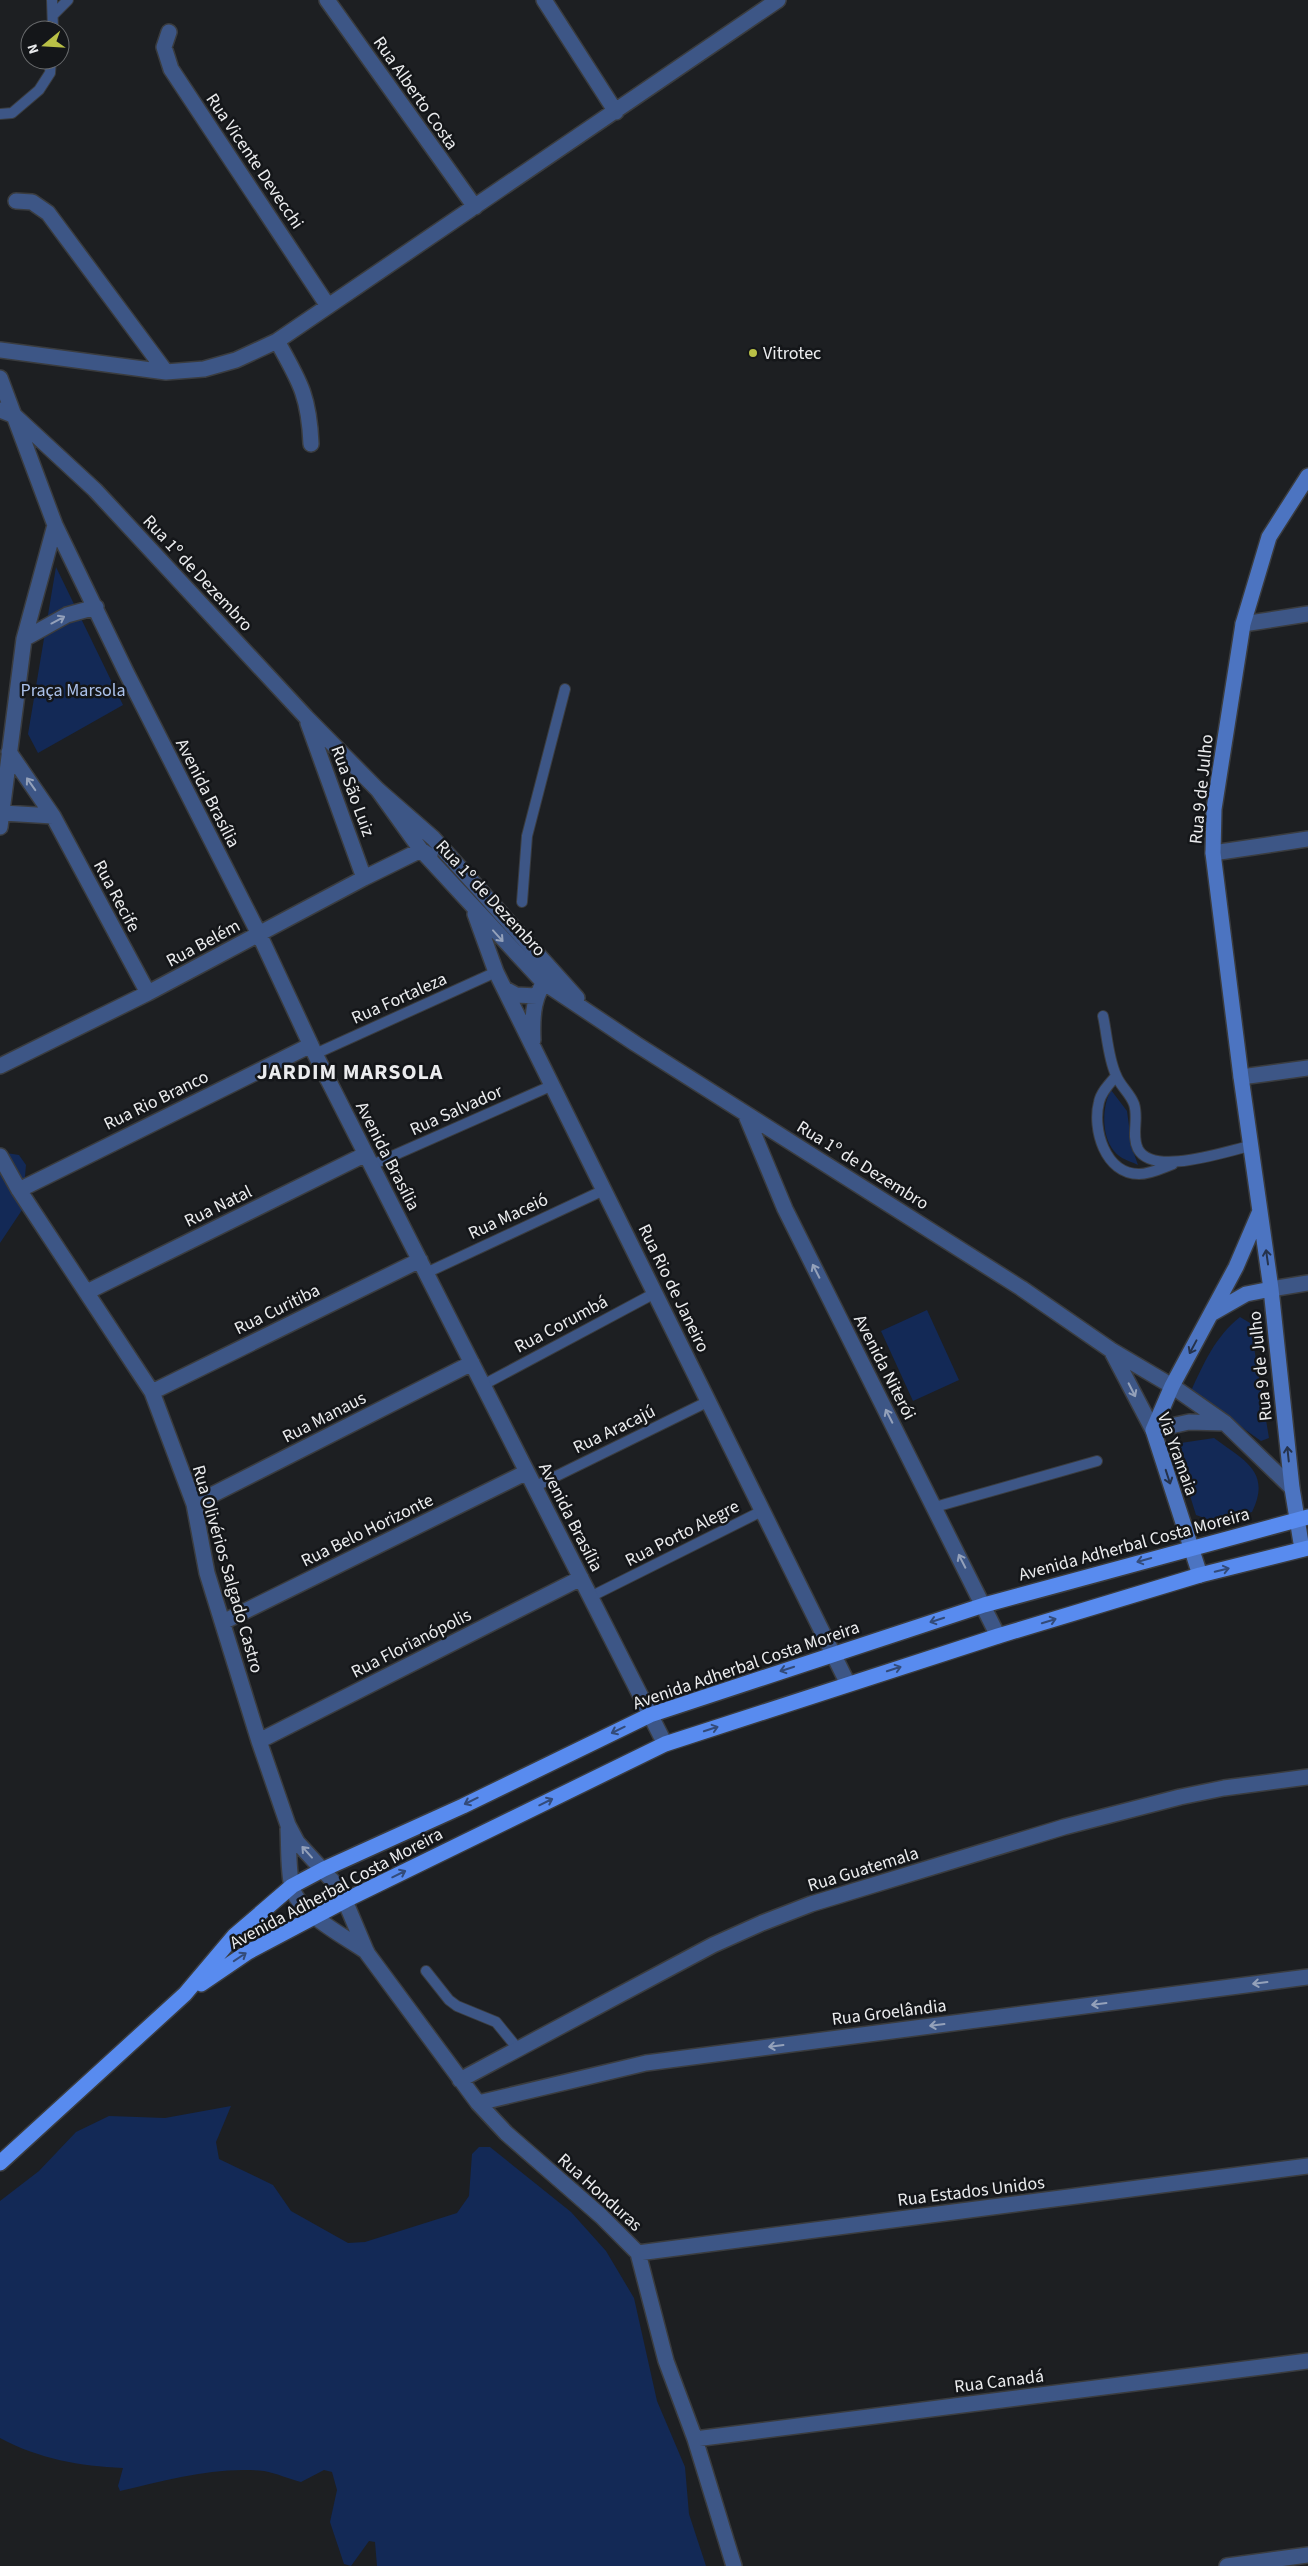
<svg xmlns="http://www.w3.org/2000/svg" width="1308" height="2566" viewBox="0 0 1308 2566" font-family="'Source Sans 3',sans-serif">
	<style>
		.green { fill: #132956 }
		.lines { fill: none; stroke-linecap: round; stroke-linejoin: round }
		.lane-casing { stroke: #3a3c3f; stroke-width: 12 }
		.street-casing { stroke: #3a3c3f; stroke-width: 18 }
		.secondary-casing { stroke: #3a3c3f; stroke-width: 18 }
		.primary-casing { stroke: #3a3c3f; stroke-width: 18 }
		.lane { stroke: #3d5686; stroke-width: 10 }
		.street { stroke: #3d5686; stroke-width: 15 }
		.secondary { stroke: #4c74c1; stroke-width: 15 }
		.primary { stroke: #588bef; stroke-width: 15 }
		.oneway { stroke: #94a1ba }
		.oneway2 { stroke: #25324b }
		.oneway3 { stroke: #334b79 }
		.poi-dot { fill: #b9c046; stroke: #141619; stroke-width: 2 }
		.labels { text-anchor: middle; stroke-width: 5; stroke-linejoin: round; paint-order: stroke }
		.street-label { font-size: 18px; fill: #ebecee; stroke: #141619 }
		.poi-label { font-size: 18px; fill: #ebecee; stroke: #141619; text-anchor: start }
		.park-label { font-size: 18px; fill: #acc2eb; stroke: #141619 }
		.district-label { font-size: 22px; font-weight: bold; letter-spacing: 1px; fill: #ebecee; stroke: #141619 }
	</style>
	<rect width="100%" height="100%" fill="#1d1f22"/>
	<!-- green -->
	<path class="green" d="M 56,567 L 123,705 L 38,753 L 28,734 Z
		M 1111,1090 L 1127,1111 L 1132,1148 L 1138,1165 C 1130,1161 1120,1159 1114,1151 C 1101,1136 1102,1106 1111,1090 Z
		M 0,1152 L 19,1155 L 26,1165 L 22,1210 L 0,1243 Z
		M 927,1310 L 959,1380 L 913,1401 L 881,1331 Z
		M 1240,1317 L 1250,1323 L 1269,1438 L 1261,1441 L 1191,1391 C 1204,1363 1215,1337 1240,1317 Z
		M 1214,1438 C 1243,1460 1272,1471 1252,1512 L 1213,1521 L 1196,1515 L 1174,1444 Z
		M 231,2106 L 216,2142 L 219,2159 L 273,2185 L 291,2211 L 348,2243 L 365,2242 L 457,2213 L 469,2196 L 472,2154 L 479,2147 L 490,2147 L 571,2212 L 606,2251 L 634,2298 L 657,2401 L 685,2467 L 689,2514 L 706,2566 L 377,2566 L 375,2542 L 369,2541 L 351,2566 L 344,2564 L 330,2522 L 337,2490 L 332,2472 L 324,2470 L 301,2482 C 289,2479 276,2473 264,2471 C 216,2466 167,2480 120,2491 L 118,2486 L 123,2468 C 80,2466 39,2459 0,2438 L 0,2201 L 39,2171 L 76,2132 L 109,2116 L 165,2118 Z"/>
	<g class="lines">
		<!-- lane casing -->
		<g class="lane-casing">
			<path id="lane" d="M 52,0 L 53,30
				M 53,15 L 68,0
				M 0,114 L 12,113 L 39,90 L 50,73 L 51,60
				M 522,902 L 527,836 L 565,689
				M 1103,1016 C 1107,1034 1108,1058 1116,1075 C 1120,1086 1130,1093 1134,1104 C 1139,1119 1131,1135 1138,1149 C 1153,1177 1226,1151 1250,1146
				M 315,1054 L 496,972
				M 1116,1076 C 1110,1083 1101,1092 1099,1102 C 1092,1129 1105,1174 1139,1174 C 1151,1174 1162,1168 1173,1164
				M 372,1165 L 553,1085
				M 426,1273 L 604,1190
				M 483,1385 L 655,1293
				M 534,1487 L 709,1401
				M 935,1507 L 1097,1461
				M 590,1597 L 762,1511
				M 426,1971 L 449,2000 L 457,2006 L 496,2022 L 518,2049"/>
		</g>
		<!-- street casing -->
		<g class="street-casing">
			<path id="street" d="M 327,0 L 475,207
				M 544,0 L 616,112
				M 169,32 L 164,47 L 171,69 L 328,306
				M 16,201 L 32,202 L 48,213 L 166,372
				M 277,341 C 300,382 309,396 311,444
				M 0,350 L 166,372 L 204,369 L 236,360 L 277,341 L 778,0
				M 0,378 L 55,525 L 126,672 L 259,934 L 315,1054 L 665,1744
				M 0,410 L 15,416 L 95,490 L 306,717 L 378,790 L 433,838 L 577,998
				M 1243,624 L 1308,614
				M 24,639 L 67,615 L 96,607
				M 308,723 L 364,878
				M 9,752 L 53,816 L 148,993
				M 378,790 L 421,850 L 543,982 L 636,1044 L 1021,1288 L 1111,1350 L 1172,1386 L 1225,1423 L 1292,1488
				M 3,813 L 53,816
				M 0,827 L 24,639 L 55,525
				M 1213,853 L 1308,839
				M 475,914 L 496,972 L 848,1684
				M 505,989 L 516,995 L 537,996
				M 533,1040 C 532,1016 533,993 550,975
				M 0,1066 L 148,993 L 364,878 L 421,850 L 430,856
				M 1241,1077 L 1308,1068
				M 745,1113 L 785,1209 L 998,1636
				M 0,1156 L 19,1190 L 152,1392 L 194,1504 L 207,1573 L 259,1741 L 288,1825 L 297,1842 L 340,1889 L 367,1953 L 478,2103 L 506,2133 L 601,2216 L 638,2253 L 666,2361 L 695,2439 L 734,2566
				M 19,1190 L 311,1045
				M 1271,1289 L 1308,1283
				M 87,1292 L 366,1154
				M 1111,1350 L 1153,1430 L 1189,1422 L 1225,1423
				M 152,1392 L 420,1260
				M 194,1504 L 472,1363
				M 223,1622 L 527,1472
				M 259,1741 L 581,1578
				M 288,1829 C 289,1848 288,1869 292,1887 C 298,1913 346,1937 367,1952
				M 460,2080 L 713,1945 L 762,1923 L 811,1904 L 1064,1827 L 1180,1797 L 1224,1788 L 1308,1777
				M 478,2103 L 646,2063 L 1308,1977
				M 638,2253 L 1308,2166
				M 695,2439 L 1308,2361
				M 1227,2566 L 1308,2555"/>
		</g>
		<!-- secondary casing -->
		<g class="secondary-casing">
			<path id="secondary" d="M 1211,1314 L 1246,1294 L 1271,1289
				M 1302,1549 L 1292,1488 L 1271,1289 L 1241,1077 L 1213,853 L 1214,809 L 1243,624 L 1269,537 L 1308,476
				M 1200,1575 L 1153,1430 L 1172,1386 L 1236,1267 L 1260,1211"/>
		</g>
		<!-- primary casing -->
		<g class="primary-casing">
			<path id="primary" d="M 201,1984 L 248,1952 L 346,1900 L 665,1744 L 998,1636 L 1200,1575 L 1308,1548
				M 0,2163 L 185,1994 L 234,1936 L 292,1886 L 324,1869 L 463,1806 L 650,1715 L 984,1605 L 1308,1517"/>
		</g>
		<!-- lane -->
		<use href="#lane" class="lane"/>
		<!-- street -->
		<use href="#street" class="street"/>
		<!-- secondary -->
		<use href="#secondary" class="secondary"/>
		<!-- primary -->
		<use href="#primary" class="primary"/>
	</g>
	<!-- one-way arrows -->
	<defs><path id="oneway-shaft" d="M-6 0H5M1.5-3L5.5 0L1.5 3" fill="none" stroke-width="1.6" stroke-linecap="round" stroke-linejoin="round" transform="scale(1.25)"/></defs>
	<g class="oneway">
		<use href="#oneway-shaft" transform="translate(58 620) rotate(-28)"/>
		<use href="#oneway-shaft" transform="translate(31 784) rotate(-125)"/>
		<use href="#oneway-shaft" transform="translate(498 936) rotate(48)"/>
		<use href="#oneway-shaft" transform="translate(816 1271) rotate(-117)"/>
		<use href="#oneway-shaft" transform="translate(1132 1390) rotate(63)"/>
		<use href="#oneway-shaft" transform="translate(889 1416) rotate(-117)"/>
		<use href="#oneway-shaft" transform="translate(962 1561) rotate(-117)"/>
		<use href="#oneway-shaft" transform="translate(307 1852) rotate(-132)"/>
		<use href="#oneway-shaft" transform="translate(1260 1983) rotate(173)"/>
		<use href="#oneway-shaft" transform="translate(1099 2004) rotate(173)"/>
		<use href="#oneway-shaft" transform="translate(937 2025) rotate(173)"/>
		<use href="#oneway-shaft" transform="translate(776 2046) rotate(173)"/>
	</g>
	<g class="oneway2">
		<use href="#oneway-shaft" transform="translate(1267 1257) rotate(-98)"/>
		<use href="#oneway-shaft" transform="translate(1193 1347) rotate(118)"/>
		<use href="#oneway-shaft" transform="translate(1288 1454) rotate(-96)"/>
		<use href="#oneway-shaft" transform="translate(1168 1477) rotate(72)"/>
	</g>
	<g class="oneway3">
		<use href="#oneway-shaft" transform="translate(1144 1560) rotate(164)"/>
		<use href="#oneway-shaft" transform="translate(1222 1570) rotate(-14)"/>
		<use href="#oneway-shaft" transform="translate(937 1620) rotate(162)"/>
		<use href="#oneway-shaft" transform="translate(1049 1621) rotate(-17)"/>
		<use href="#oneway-shaft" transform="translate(787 1669) rotate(162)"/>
		<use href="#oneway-shaft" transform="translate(894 1669) rotate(-18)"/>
		<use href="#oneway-shaft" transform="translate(711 1729) rotate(-18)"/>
		<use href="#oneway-shaft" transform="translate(618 1730) rotate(154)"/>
		<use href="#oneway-shaft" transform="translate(471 1801) rotate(154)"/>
		<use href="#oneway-shaft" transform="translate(546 1802) rotate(-26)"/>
		<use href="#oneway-shaft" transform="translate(399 1874) rotate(-26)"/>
		<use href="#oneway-shaft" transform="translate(240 1957) rotate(-34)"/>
	</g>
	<!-- markers -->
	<circle class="poi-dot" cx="753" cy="353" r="5"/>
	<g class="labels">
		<!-- street labels -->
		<g class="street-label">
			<text transform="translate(416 93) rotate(55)" y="6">Rua Alberto Costa</text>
			<text transform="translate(255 161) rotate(56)" y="6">Rua Vicente Devecchi</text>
			<text transform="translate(198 573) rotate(47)" y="6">Rua 1º de Dezembro</text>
			<text transform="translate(1201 789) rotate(-84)" y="6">Rua 9 de Julho</text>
			<text transform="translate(353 791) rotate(70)" y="6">Rua São Luiz</text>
			<text transform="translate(208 793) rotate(63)" y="6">Avenida Brasília</text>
			<text transform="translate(117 896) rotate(62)" y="6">Rua Recife</text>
			<text transform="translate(491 898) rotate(47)" y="6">Rua 1º de Dezembro</text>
			<text transform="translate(203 943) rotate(-28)" y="6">Rua Belém</text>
			<text transform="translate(399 998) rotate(-24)" y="6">Rua Fortaleza</text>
			<text transform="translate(156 1100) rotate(-26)" y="6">Rua Rio Branco</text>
			<text transform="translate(456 1110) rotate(-24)" y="6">Rua Salvador</text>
			<text transform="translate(388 1156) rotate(63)" y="6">Avenida Brasília</text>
			<text transform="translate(863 1165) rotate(32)" y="6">Rua 1º de Dezembro</text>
			<text transform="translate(218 1206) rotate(-26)" y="6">Rua Natal</text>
			<text transform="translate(508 1216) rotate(-25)" y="6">Rua Maceió</text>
			<text transform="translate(674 1288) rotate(64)" y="6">Rua Rio de Janeiro</text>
			<text transform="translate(277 1309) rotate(-26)" y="6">Rua Curitiba</text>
			<text transform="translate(561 1324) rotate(-28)" y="6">Rua Corumbá</text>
			<text transform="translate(1260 1366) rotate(-96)" y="6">Rua 9 de Julho</text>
			<text transform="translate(885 1367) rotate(63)" y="6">Avenida Niterói</text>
			<text transform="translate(324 1417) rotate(-27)" y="6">Rua Manaus</text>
			<text transform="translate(614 1429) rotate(-26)" y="6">Rua Aracajú</text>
			<text transform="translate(1178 1454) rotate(70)" y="6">Via Yramaia</text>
			<text transform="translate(571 1517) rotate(63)" y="6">Avenida Brasília</text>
			<text transform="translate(367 1530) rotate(-26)" y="6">Rua Belo Horizonte</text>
			<text transform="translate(682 1533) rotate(-27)" y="6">Rua Porto Alegre</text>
			<text transform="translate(1134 1544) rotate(-15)" y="6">Avenida Adherbal Costa Moreira</text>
			<text transform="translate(228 1569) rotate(74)" y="6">Rua Olivérios Salgado Castro</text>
			<text transform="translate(411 1643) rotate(-27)" y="6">Rua Florianópolis</text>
			<text transform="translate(746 1665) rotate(-19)" y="6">Avenida Adherbal Costa Moreira</text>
			<text transform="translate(863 1869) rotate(-17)" y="6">Rua Guatemala</text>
			<text transform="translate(336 1888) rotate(-28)" y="6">Avenida Adherbal Costa Moreira</text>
			<text transform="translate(889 2012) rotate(-7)" y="6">Rua Groelândia</text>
			<text transform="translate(971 2191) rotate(-7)" y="6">Rua Estados Unidos</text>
			<text transform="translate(600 2192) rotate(42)" y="6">Rua Honduras</text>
			<text transform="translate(999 2381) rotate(-7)" y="6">Rua Canadá</text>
		</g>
		<!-- poi labels -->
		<g class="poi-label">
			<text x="763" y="359">Vitrotec</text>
		</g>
		<!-- park labels -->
		<g class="park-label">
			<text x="73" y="696">Praça Marsola</text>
		</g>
		<!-- district labels -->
		<g class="district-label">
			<text x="350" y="1079">JARDIM MARSOLA</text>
		</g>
	</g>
	<!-- north arrow -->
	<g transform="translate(45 45) rotate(252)"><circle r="24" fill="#141619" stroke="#6a6c6e"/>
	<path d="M0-4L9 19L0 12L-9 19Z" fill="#b9c046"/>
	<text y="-8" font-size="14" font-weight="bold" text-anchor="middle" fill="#ebecee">N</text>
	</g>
</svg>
